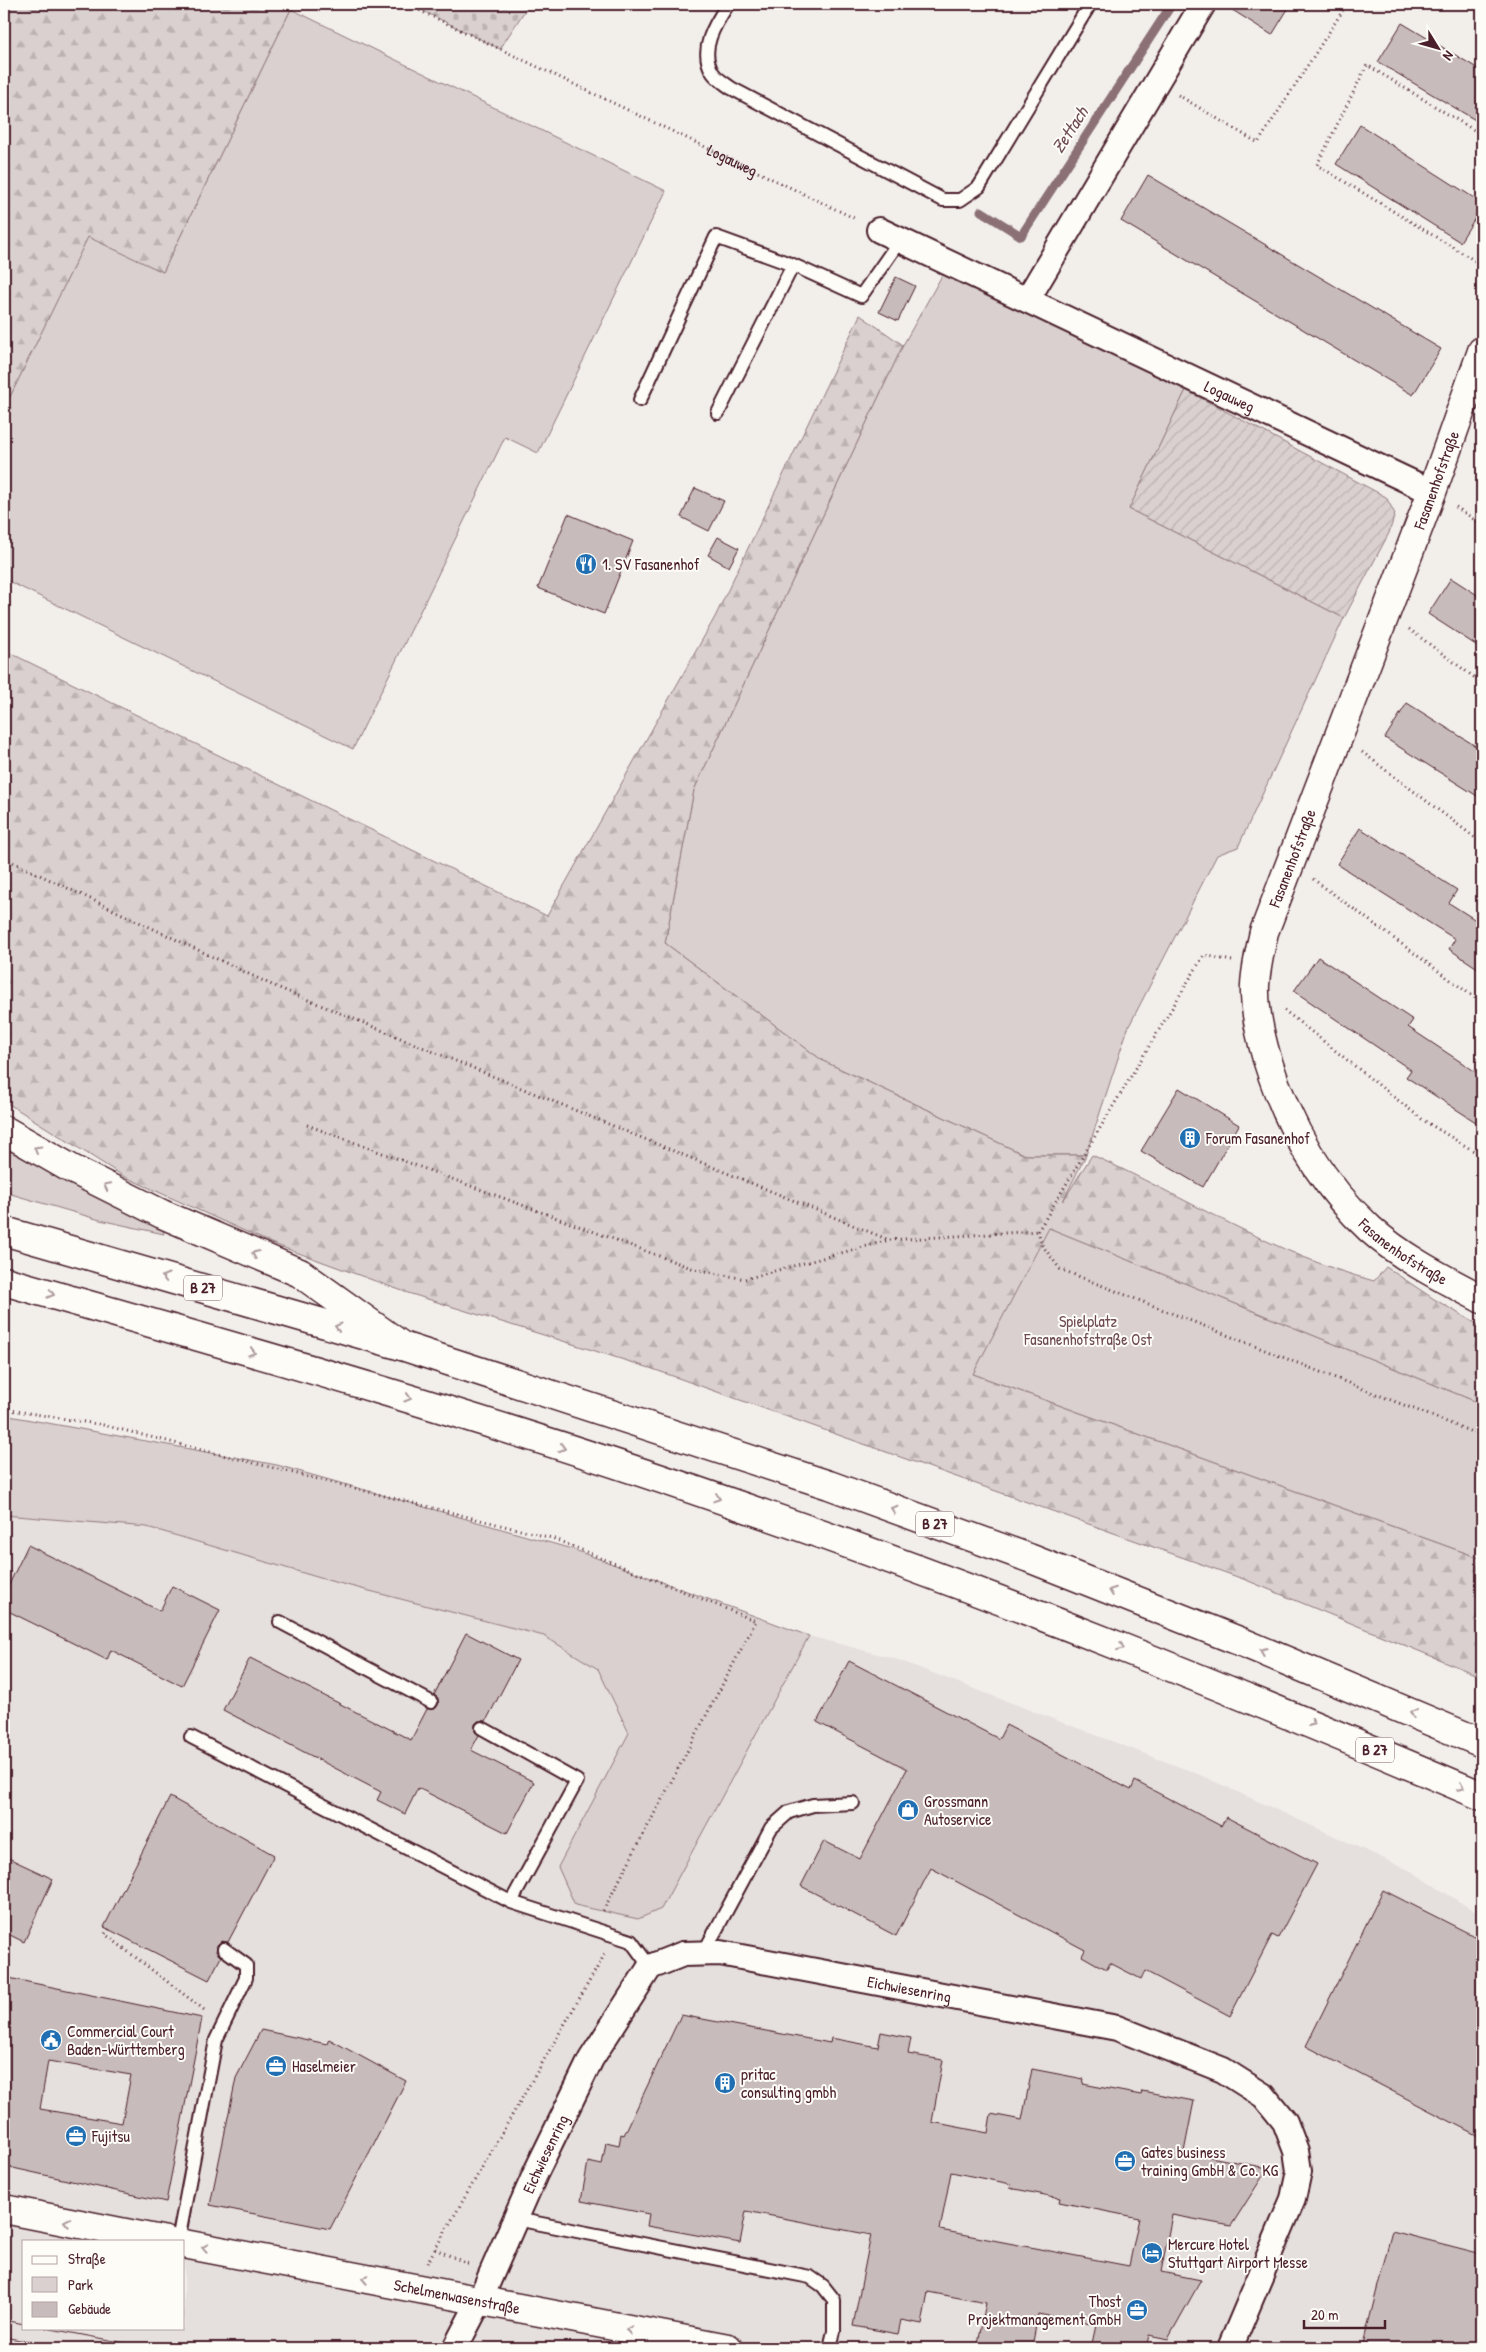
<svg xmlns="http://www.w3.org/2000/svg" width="1486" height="2352" viewBox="0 0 1486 2352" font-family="'Patrick Hand',sans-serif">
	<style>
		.built { fill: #e5dfdd; fill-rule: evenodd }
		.green { fill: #d9d0cf; stroke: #92787d }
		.forest { fill: url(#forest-firs); stroke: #92787d }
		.cemetery { fill: url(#cemetery-stones); stroke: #92787d }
		.garden { fill: url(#garden-furrows); stroke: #92787d }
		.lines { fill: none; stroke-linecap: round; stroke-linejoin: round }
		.stream { stroke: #8b6f75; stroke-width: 9 }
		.building { fill: #c8bbbb; stroke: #4a1f2b; fill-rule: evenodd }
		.service-casing { stroke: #4a1f2b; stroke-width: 16 }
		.minor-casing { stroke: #4a1f2b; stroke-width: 28 }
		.tertiary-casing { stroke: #4a1f2b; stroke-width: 31 }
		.trunk-casing { stroke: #4a1f2b; stroke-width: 31 }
		.motorway-casing { stroke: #4a1f2b; stroke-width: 31 }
		.path { stroke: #4a1f2b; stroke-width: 3; stroke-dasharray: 1 4; stroke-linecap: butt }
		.service { stroke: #fdfcf7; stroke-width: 12 }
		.minor { stroke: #fdfcf7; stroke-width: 24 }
		.tertiary { stroke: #fdfcf7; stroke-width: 28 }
		.trunk { stroke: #fdfcf7; stroke-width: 28 }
		.motorway { stroke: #fdfcf7; stroke-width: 28 }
		.tram { stroke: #4a1f2b; stroke-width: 1 }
		.oneway { stroke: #ac999b }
		.labels { text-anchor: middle; stroke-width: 4; stroke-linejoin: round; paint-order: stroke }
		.shield { fill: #fdfcf7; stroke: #806168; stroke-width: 1 }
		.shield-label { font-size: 15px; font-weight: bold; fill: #4a1f2b }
		.street-label { font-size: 16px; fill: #4a1f2b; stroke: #fdfcf7 }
		.poi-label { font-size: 16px; fill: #4a1f2b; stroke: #fdfcf7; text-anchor: start }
		.park-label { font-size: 16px; fill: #6e4b54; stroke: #fdfcf7 }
		.water-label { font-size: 18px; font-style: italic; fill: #704e56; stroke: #fdfcf7 }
	</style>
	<defs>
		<pattern id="forest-firs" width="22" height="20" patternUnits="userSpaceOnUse" patternTransform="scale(1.25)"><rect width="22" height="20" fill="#d9d0cf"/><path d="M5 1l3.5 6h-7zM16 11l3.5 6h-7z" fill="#bcb2b2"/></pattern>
		<pattern id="cemetery-stones" width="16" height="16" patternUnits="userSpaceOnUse" patternTransform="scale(1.25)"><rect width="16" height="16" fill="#d9d0cf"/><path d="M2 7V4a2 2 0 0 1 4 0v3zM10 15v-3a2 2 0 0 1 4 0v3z" fill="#bcb2b2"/></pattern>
		<pattern id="garden-furrows" width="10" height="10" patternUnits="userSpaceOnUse" patternTransform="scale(1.25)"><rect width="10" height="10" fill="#d9d0cf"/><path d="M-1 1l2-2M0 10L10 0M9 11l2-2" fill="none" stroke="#bcb2b2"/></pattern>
	</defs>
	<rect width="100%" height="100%" fill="#f2efeb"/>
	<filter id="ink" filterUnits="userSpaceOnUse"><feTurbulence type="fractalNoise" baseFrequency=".02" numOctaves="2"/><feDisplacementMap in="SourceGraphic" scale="10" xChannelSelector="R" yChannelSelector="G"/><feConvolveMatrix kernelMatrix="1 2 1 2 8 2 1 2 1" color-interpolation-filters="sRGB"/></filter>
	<g filter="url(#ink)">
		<!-- built -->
		<path class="built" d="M 4,1515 L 147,1527 L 327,1580 L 544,1636 L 598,1669 L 629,1733 L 559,1867 L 575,1905 L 638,1919 L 661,1909 L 809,1636 L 893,1658 L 1198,1774 L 1411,1871 L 1482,1916 L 1482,2348 L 4,2348 ZM 24,2241 L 184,2241 L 184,2328 L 24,2328 Z"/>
		<!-- green -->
		<path class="green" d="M 291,9 L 666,191 L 538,453 L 505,437 L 353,749 L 4,579 L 4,409 L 88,236 L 163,272 Z
			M 949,263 L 1045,309 L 1186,390 L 1129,509 L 1344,618 L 1238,847 L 1217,855 L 1128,1028 L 1086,1155 L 1025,1155 L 823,1061 L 665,943 L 694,790 L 903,345 Z
			M 4,1148 L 100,1199 L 162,1227 L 164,1234 L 100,1220 L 4,1192 Z
			M 1047,1227 L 1482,1404 L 1482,1559 L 973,1374 Z
			M 4,1415 L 277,1465 L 572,1549 L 809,1636 L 661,1909 L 638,1919 L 575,1905 L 558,1867 L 629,1733 L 598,1669 L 544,1636 L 327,1580 L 147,1527 L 4,1515 Z"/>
		<!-- forest -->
		<path class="forest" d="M 4,4 L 282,4 L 291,9 L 163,272 L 88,237 L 4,409 Z
			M 860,315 L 903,345 L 694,790 L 665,943 L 823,1061 L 1025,1155 L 1086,1155 L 1063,1201 L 1092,1155 C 1186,1197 1273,1254 1374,1281 L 1386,1267 L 1434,1299 L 1482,1327 L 1482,1404 L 1049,1228 L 973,1374 L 1482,1559 L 1482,1677 L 1246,1580 L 650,1368 L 408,1293 L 271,1243 L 123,1176 L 4,1101 L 4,650 L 547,916 L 715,617 Z"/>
		<!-- cemetery -->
		<path class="cemetery" d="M 409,4 L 529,4 L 500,49 Z"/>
		<!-- garden -->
		<path class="garden" d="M 1186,390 L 1386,497 L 1395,514 L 1389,533 L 1344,618 L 1129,509 Z"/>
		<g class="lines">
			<!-- stream -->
			<path class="stream" d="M 981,211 L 1021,236 L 1172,4"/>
		</g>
		<!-- building -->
		<path class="building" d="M 1223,4 L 1291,4 L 1272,35 Z
			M 1402,23 L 1482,71 L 1482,124 L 1378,62 Z
			M 1360,125 L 1482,203 L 1482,207 L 1460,242 L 1336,164 Z
			M 1148,175 L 1441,349 L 1413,395 L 1121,221 Z
			M 896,277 L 915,286 L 898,321 L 879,312 Z
			M 695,488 L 724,501 L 709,531 L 681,517 Z
			M 568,514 L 633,541 L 604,614 L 538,588 Z
			M 718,537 L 739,548 L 729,567 L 708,555 Z
			M 1451,578 L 1482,598 L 1482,649 L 1428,614 Z
			M 1407,703 L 1482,750 L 1482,799 L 1385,738 Z
			M 1360,828 L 1457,890 L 1449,903 L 1482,924 L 1482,971 L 1449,949 L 1455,939 L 1337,864 Z
			M 1318,957 L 1413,1020 L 1408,1027 L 1482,1076 L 1482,1126 L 1406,1077 L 1411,1070 L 1294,991 Z
			M 1179,1088 L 1239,1125 L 1203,1187 L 1141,1151 Z
			M 28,1545 L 160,1611 L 172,1586 L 220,1610 L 182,1686 L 111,1650 L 107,1660 L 4,1609 L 4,1595 Z
			M 466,1633 L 518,1660 L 486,1721 L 478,1721 L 475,1724 L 475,1732 L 479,1735 L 471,1750 L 534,1782 L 507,1833 L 418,1788 L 405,1814 L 377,1800 L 381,1792 L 223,1710 L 250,1658 L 411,1740 L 427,1709 L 435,1709 L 438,1705 L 438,1698 L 434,1695 Z
			M 849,1661 L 999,1739 L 1006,1725 L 1131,1790 L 1135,1781 L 1221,1826 L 1226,1817 L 1317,1864 L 1278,1938 L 1272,1935 L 1230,2016 L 1145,1971 L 1141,1979 L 1110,1963 L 1107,1969 L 1096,1964 L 1082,1956 L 1085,1950 L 931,1868 L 896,1936 L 801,1886 L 824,1841 L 860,1859 L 907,1769 L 817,1722 Z
			M 170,1797 L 274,1855 L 228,1942 L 221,1941 L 217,1945 L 216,1952 L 221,1957 L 209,1980 L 104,1927 Z
			M 4,1856 L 53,1879 L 24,1942 L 4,1932 Z
			M 1383,1890 L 1482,1940 L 1482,2138 L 1306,2046 Z
			M 4,1977 L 202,2018 L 166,2202 L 4,2166 ZM 48,2061 L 131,2075 L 122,2123 L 40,2109 Z
			M 681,2015 L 830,2043 L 831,2038 L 878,2047 L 881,2032 L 911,2038 L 908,2054 L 943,2060 L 932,2122 L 988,2133 L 991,2114 L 1022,2120 L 1032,2069 L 1084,2079 L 1083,2084 L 1141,2095 L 1142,2091 L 1194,2101 L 1184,2152 L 1268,2168 L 1231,2226 L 1172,2215 L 1161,2272 L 1201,2280 L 1168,2339 L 1149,2335 L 1146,2348 L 1091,2348 L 1096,2325 L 1038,2314 L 1032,2348 L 977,2348 L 986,2303 L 928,2292 L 922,2324 L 901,2320 L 898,2334 L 853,2326 L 871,2235 L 746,2211 L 740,2243 L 647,2226 L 649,2214 L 581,2201 L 588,2162 L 602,2165 L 606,2142 L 619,2145 L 621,2134 L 624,2135 ZM 951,2172 L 1011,2184 L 1010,2188 L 1060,2198 L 1059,2202 L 1139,2218 L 1129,2266 L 940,2230 Z
			M 261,2030 L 327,2044 L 329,2039 L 406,2081 L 330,2229 L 210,2205 L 236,2078 Z
			M 1392,2231 L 1482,2254 L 1482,2348 L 1362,2348 Z"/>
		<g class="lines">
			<!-- service casing -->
			<g class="service-casing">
				<path id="service" d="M 728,4 C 715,24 698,50 713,73 C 717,79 726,84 731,88 L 943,200 L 960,200 L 979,187 L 1090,4
					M 640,400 L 716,237 L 793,265 L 861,296 L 900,240
					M 718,413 L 793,265
					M 280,1622 L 431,1702
					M 482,1728 L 577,1781 L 511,1902
					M 191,1737 L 511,1902 L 631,1941 L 650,1967
					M 703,1954 L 771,1828 L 789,1812 L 813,1805 L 853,1803
					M 516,2219 L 810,2277 L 823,2286 L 834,2300 L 834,2331 L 830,2348
					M 178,2241 L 216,2040 L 246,1978 L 246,1965 L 224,1949"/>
			</g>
			<!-- minor casing -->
			<g class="minor-casing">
				<g id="minor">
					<path id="s2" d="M 879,230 L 1432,492"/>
					<path d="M 1027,300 L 1203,4"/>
					<path id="s3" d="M 455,2348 L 479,2302 L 536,2172 L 591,2059 L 650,1967 L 683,1954 L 720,1953 L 1117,2028 L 1223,2070 L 1264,2096 L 1285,2122 L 1296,2151 L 1299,2171 L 1293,2199 L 1230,2348"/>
				</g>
			</g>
			<!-- tertiary casing -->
			<g class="tertiary-casing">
				<g id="tertiary">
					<path id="s4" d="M 1482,351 L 1432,492 L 1264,932 C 1260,950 1256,967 1255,985 C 1254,1010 1260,1035 1267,1059 C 1287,1124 1320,1183 1370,1229 C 1402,1258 1444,1279 1482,1299"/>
					<path d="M 4,2209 L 166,2241"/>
					<path id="s5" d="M 184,2244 L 728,2348"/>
				</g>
			</g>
			<!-- trunk casing -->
			<g class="trunk-casing">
				<path id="trunk" d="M 4,1231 L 402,1346 L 829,1485 L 1029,1558 L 1244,1643 L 1482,1743
					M 4,1281 C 254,1352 504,1423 749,1509 C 998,1595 1240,1693 1482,1796"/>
			</g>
			<!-- motorway casing -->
			<g class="motorway-casing">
				<path id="motorway" d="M 4,1130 L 70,1168 L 162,1214 L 300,1273 L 402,1346"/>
			</g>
			<!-- path -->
			<g class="path">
				<path id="s1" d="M 406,4 L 856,219"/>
				<path d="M 1178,95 L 1258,143 L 1347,4"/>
				<path d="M 1482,135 L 1367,65 L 1317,165 L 1482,265"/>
				<path d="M 1456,507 L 1482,525"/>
				<path d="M 1409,629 L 1482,683"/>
				<path d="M 1362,752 L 1482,843"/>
				<path d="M 4,858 L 272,985 L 889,1240"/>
				<path d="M 1313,879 L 1482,1003"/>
				<path d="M 1232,961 L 1204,955 L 1038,1231 L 1042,1245 L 1060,1269 L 1482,1436"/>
				<path d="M 1284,1010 L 1423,1120 L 1482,1156"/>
				<path d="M 307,1125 L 694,1269 L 745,1279 L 889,1240 L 1038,1231"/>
				<path d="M 4,1409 L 103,1425 L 552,1538 L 756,1621 L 603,1911"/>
				<path d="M 109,1929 L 105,1934 L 207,2012"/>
				<path d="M 435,2249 L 468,2264"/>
				<path d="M 427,2263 L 605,1954"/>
			</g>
			<!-- service -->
			<use href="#service" class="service"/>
			<!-- minor -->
			<use href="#minor" class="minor"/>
			<!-- tertiary -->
			<use href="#tertiary" class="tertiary"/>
			<!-- trunk -->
			<use href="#trunk" class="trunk"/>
			<!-- motorway -->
			<use href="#motorway" class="motorway"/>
			<!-- tram -->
			<path class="tram" d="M 4,2320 L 24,2324
				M 46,2328 L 151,2348
				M 4,2337 L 62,2348"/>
		</g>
		<!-- one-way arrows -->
		<defs><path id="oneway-chevron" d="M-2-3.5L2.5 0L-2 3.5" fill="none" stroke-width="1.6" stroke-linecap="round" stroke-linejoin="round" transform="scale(1.25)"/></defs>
		<g class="oneway">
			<use href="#oneway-chevron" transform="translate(37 1149) rotate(-150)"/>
			<use href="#oneway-chevron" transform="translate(107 1186) rotate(-153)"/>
			<use href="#oneway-chevron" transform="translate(255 1254) rotate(-157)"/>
			<use href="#oneway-chevron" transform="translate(165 1277) rotate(-164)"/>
			<use href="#oneway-chevron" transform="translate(51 1294) rotate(16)"/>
			<use href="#oneway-chevron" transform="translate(338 1327) rotate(-164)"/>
			<use href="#oneway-chevron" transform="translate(252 1352) rotate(17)"/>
			<use href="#oneway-chevron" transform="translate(408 1398) rotate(17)"/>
			<use href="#oneway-chevron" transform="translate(562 1448) rotate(17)"/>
			<use href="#oneway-chevron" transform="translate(717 1498) rotate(19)"/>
			<use href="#oneway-chevron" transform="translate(894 1509) rotate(-160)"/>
			<use href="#oneway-chevron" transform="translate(1112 1591) rotate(-159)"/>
			<use href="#oneway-chevron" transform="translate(1121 1647) rotate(22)"/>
			<use href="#oneway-chevron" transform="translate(1263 1651) rotate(-157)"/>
			<use href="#oneway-chevron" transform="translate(1413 1713) rotate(-157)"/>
			<use href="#oneway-chevron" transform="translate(1312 1723) rotate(23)"/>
			<use href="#oneway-chevron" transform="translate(1461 1787) rotate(23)"/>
			<use href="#oneway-chevron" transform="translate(67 2222) rotate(-169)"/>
			<use href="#oneway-chevron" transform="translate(205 2248) rotate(-169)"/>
			<use href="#oneway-chevron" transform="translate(365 2279) rotate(-169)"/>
			<use href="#oneway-chevron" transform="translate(629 2330) rotate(-170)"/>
		</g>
	</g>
	<!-- icons -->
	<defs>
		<g id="restaurant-disc" transform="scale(1.125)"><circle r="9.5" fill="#1f6fb2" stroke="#fdfcf7"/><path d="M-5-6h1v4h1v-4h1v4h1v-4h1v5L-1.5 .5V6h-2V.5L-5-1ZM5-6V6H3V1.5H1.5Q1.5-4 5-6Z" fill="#fff"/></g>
		<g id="building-disc" transform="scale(1.125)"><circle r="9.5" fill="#1f6fb2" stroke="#fdfcf7"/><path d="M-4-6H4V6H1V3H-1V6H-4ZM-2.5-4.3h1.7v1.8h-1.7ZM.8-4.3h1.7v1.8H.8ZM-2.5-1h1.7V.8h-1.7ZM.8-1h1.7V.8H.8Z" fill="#fff"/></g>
		<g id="shop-disc" transform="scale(1.125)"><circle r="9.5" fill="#1f6fb2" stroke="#fdfcf7"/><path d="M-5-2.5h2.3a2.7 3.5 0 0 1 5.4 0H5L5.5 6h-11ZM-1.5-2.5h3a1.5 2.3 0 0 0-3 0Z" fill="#fff"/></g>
		<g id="civic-disc" transform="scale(1.125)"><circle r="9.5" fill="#1f6fb2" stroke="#fdfcf7"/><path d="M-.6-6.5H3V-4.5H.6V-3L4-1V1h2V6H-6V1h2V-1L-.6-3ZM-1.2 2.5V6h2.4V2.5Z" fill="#fff"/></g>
		<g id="office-disc" transform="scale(1.125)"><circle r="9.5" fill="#1f6fb2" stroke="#fdfcf7"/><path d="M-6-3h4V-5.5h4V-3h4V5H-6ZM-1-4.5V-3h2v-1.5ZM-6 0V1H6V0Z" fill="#fff"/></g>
		<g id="hotel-disc" transform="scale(1.125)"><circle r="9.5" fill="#1f6fb2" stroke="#fdfcf7"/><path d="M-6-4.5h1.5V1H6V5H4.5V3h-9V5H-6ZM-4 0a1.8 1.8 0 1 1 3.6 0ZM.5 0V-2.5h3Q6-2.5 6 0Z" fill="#fff"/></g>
	</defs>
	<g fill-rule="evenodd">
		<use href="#restaurant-disc" x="586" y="564"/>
		<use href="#building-disc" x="1190" y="1138"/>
		<use href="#shop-disc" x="908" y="1810"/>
		<use href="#civic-disc" x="51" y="2040"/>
		<use href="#office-disc" x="276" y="2066"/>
		<use href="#building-disc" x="725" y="2083"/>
		<use href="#office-disc" x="76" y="2136"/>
		<use href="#office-disc" x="1125" y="2161"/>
		<use href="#hotel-disc" x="1152" y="2253"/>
		<use href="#office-disc" x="1137" y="2310"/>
	</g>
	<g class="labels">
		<!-- shield labels -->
		<g class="shield">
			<rect x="184" y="1275.5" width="38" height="25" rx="4"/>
			<rect x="916" y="1511.5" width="38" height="25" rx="4"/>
			<rect x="1356" y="1737.5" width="38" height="25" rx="4"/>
		</g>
		<g class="shield-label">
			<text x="203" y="1293">B 27</text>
			<text x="935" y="1529">B 27</text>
			<text x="1375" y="1755">B 27</text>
		</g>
		<!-- street labels -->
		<g class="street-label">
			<text dy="6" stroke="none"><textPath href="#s1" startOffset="362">Logauweg</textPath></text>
			<text dy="6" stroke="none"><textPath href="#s2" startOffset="388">Logauweg</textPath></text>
			<text transform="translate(1436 480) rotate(-70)" y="6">Fasanenhofstraße</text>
			<text transform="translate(1292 858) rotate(-69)" y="6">Fasanenhofstraße</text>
			<text dy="6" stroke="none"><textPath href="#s4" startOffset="991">Fasanenhofstraße</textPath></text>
			<text dy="6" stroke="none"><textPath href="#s3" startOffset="694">Eichwiesenring</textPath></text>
			<text dy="6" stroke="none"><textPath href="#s3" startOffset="214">Eichwiesenring</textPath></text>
			<text dy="6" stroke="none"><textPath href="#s5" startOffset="278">Schelmenwasenstraße</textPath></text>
		</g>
		<!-- poi labels -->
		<g class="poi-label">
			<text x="602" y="570">1. SV Fasanenhof</text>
			<text x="1206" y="1144">Forum Fasanenhof</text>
			<text x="924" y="1807">Grossmann<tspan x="924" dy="18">Autoservice</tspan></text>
			<text x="67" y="2037">Commercial Court<tspan x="67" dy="18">Baden-Württemberg</tspan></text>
			<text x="292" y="2072">Haselmeier</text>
			<text x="741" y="2080">pritac<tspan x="741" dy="18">consulting gmbh</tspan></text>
			<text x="92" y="2142">Fujitsu</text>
			<text x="1141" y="2158">Gates business<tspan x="1141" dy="18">training GmbH &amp; Co. KG</tspan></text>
			<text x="1168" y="2250">Mercure Hotel<tspan x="1168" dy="18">Stuttgart Airport Messe</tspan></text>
			<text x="1121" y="2307" text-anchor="end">Thost<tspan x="1121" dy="18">Projektmanagement GmbH</tspan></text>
		</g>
		<!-- park labels -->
		<g class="park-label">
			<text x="1088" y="1327">Spielplatz<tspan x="1088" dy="18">Fasanenhofstraße Ost</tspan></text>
		</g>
		<!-- water labels -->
		<g class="water-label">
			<text transform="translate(1070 130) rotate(-57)" y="6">Zettach</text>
		</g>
	</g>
	<!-- margin -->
	<rect width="1486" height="2352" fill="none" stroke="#fdfcf7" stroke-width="20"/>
	<rect x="10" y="10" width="1466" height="2332" fill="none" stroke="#4a1f2b" stroke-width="2" filter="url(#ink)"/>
	<!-- legend -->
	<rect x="22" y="2240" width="162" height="90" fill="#fdfcf7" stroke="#b5a4a5"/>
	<rect x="32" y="2256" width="25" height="8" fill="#fdfcf7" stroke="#b5a4a5"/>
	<text x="68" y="2264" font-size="15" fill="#4a1f2b">Straße</text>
	<rect x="32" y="2277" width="25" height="15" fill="#d9d0cf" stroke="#b5a4a5"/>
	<text x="68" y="2290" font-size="15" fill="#4a1f2b">Park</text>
	<rect x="32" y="2302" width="25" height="15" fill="#c8bbbb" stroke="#b5a4a5"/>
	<text x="68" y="2314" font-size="15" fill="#4a1f2b">Gebäude</text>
	<!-- north arrow -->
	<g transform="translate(1438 48) rotate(127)" stroke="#fdfcf7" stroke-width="4" paint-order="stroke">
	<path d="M0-4L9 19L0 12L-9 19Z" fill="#4a1f2b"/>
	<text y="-8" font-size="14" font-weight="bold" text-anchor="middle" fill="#4a1f2b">N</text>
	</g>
	<!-- scale -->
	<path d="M1304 2320v8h81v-8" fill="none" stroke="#4a1f2b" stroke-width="2.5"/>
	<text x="1311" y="2320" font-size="15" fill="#4a1f2b" stroke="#fdfcf7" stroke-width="4" paint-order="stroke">20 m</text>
</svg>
